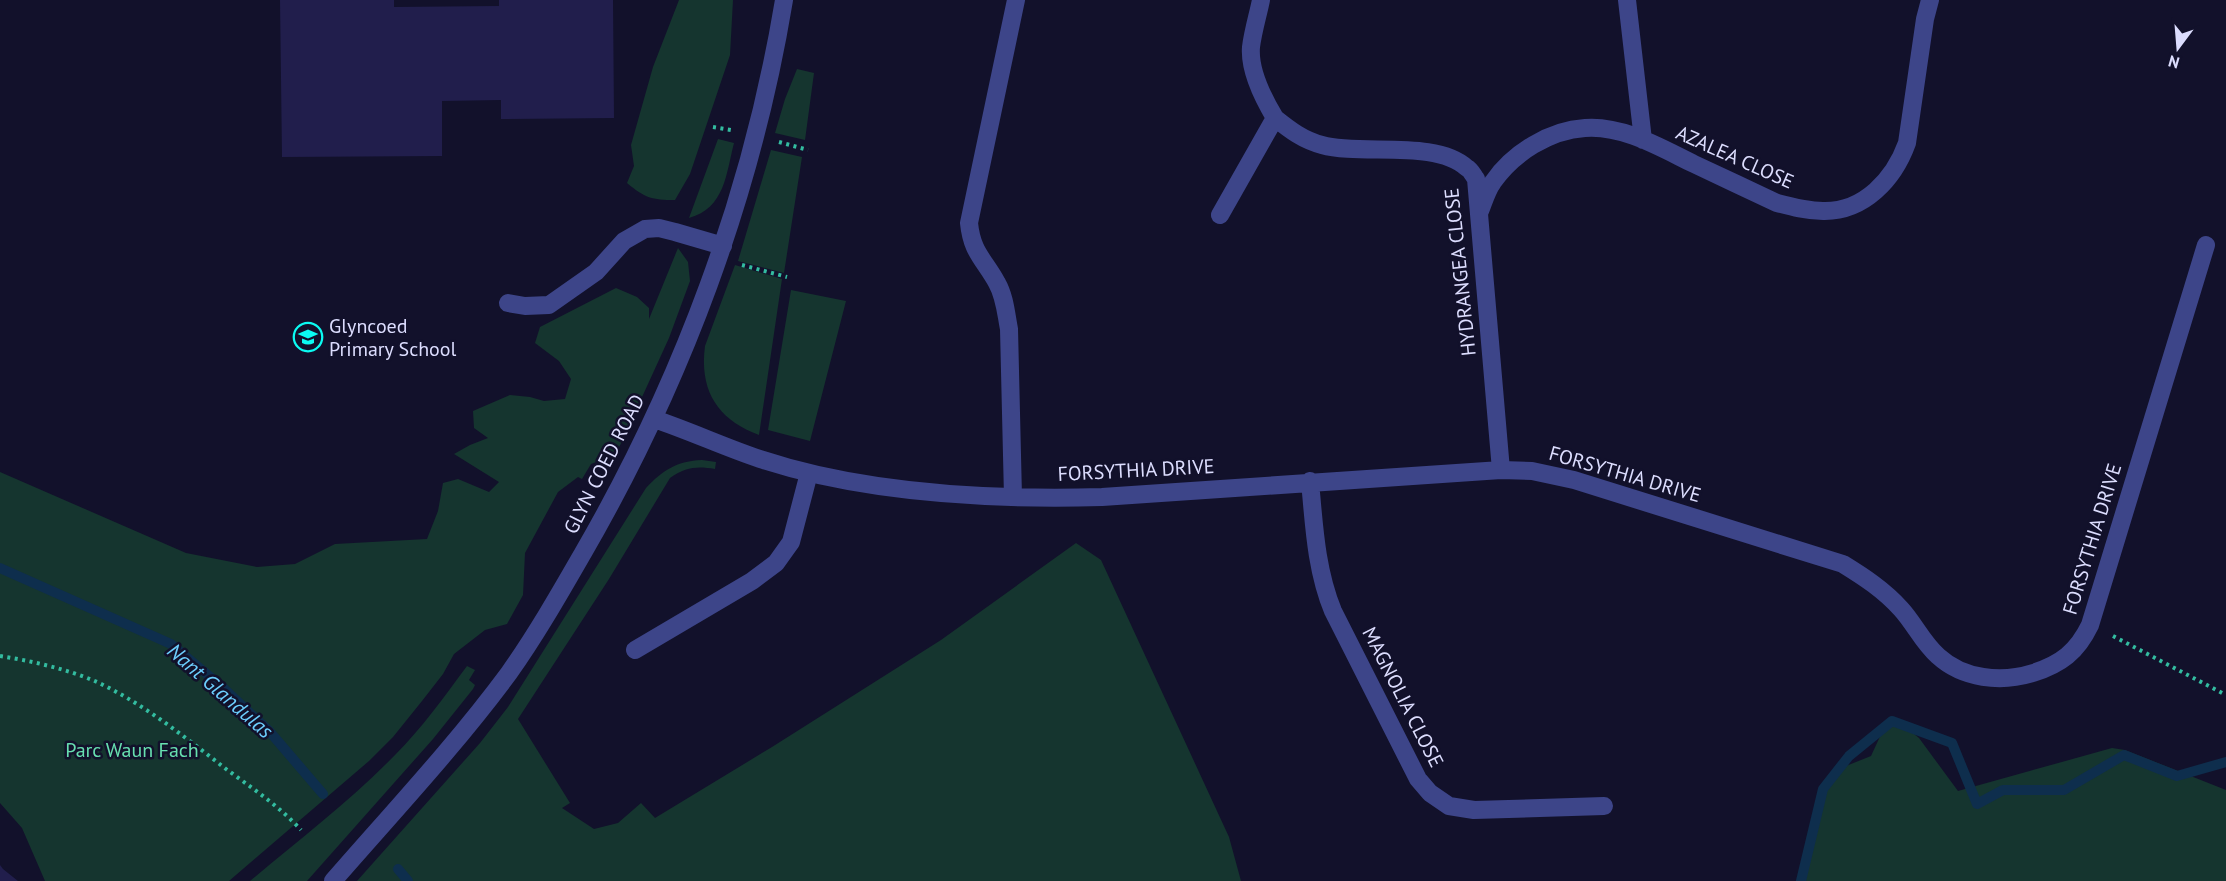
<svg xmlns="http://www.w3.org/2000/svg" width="2226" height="881" viewBox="0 0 2226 881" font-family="'PT Sans',sans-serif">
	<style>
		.green { fill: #15352f }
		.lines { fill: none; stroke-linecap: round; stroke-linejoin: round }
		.stream { stroke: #0e2e4d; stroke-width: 10 }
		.building { fill: #211e4c }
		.path { stroke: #33bca0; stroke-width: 4; stroke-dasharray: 3 4.5; stroke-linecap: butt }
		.minor { stroke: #3d4589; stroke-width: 18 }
		.labels { text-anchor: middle; stroke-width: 5; stroke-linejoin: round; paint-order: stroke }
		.street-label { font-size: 20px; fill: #dcddfe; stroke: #12112b }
		.poi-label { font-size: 20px; fill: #dcddfe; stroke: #12112b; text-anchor: start }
		.park-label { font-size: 20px; fill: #67dfb0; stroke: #12112b }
		.water-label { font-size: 21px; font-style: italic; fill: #6ccefd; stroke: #12112b }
	</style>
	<rect width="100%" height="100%" fill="#12112b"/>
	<!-- green -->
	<path class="green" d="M 679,0 L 733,0 L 730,55 L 690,174 L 675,200 C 652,200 645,198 627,183 L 634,166 L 631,145 L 653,67 Z
		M 797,69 L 814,73 L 805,140 L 775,133 L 785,99 Z
		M 718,139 L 734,143 C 726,174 725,208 689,218 Z
		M 771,150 L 802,157 L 784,273 L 738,261 Z
		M 678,248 L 688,262 L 690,281 L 669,338 L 616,454 L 591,464 L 582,479 L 578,477 L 558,492 L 525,553 L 523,595 L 507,624 L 485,630 L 454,654 L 443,674 L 422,701 L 393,737 L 369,761 L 229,881 L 45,881 L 22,828 L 0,803 L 0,472 L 186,553 L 257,567 L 295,564 L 335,544 L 427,539 L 438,511 L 443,483 L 458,479 L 489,492 L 499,482 L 454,454 L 470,445 L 488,438 L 474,428 L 473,411 L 510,395 L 530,397 L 544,401 L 565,399 L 571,379 L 559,361 L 535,343 L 540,327 L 616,288 L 637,297 L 649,308 L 649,319 Z
		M 735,265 L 782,279 L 759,435 C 718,420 699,391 705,346 Z
		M 791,290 L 846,301 L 810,441 L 768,430 Z
		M 702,460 L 716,462 L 715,469 C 697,466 686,467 670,478 L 609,579 L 518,719 L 570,803 L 562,808 L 594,829 L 618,823 L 641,803 L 655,818 L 772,747 L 941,640 L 1076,543 L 1101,560 L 1229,837 L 1241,881 L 357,881 L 480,743 L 508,707 L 646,488 C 663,470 677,461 702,460 Z
		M 467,666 L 475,670 L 469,680 L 475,685 L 473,689 L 433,739 L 307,881 L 250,881 C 299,840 350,801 395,755 C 422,728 444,697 467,666 Z
		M 1894,726 L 1908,729 L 1919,738 L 1958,791 L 2112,748 L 2125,750 L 2226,790 L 2226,881 L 1801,881 L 1805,873 L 1826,788 L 1841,768 L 1871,756 L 1883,730 Z"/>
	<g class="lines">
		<!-- stream -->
		<path class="stream" d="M 0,568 L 171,644 L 221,686 L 270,732 L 323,794
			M 398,869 L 408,881
			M 1801,881 L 1823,789 L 1849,756 L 1892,721 L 1952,743 L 1977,804 L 2003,790 L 2064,790 L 2124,755 L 2177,776 L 2226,762"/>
	</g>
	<!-- building -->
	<path class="building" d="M 280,0 L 394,0 L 394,7 L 499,6 L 499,0 L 613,0 L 614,118 L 501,119 L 501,100 L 442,101 L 442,156 L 282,157 Z
		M 0,865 L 3,869 L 18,881 L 0,881 Z"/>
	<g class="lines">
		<!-- path -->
		<path class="path" d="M 713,127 L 731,130
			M 779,142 L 808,150
			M 742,265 L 787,277
			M 2113,636 L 2226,695
			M 0,656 C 32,661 67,669 97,682 C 144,704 186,738 226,769 C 252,788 279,806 301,830"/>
		<!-- minor -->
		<path class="minor" d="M 1627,0 L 1643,140
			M 1275,118 C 1290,130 1303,140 1322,145 C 1361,156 1436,139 1467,168 C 1471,170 1473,175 1476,179 L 1501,470
			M 1480,211 C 1484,201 1487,190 1493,182 C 1513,153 1550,130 1585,128 C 1623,125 1661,148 1694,164 C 1722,177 1749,190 1777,203 C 1792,207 1807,211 1823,211 C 1864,212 1894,179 1907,143 L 1925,19 L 1930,0
			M 1220,215 L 1275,118 C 1263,98 1249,71 1251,47 C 1253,31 1258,15 1261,0
			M 508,303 L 525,306 L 549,305 L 596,272 L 624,241 L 645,229 L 659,228 L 675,232 L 723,246
			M 654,419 C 690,431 724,447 760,459 C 866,494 991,500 1102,497 L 1501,470 L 1532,471 L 1574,480 L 1843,564 C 1864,577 1884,590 1901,609 C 1914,623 1923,643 1938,656 C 1963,679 2001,683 2033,673 C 2061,664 2077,652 2090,625 L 2206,245
			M 1310,481 C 1314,525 1316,570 1333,611 L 1418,779 L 1430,793 L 1449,806 L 1474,810 L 1604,806
			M 1013,497 L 1009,329 C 1006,314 1005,297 997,283 C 984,259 972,253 969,223 L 1016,0
			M 635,650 L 752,581 L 776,563 L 791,542 L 809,473
			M 333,881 C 393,812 455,746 509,673 C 536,635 560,593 583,553 C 682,382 752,194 784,0"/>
	</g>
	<!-- icons -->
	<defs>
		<g id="school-ring" transform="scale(1.5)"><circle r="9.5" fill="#12112b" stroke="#0bfbf2" stroke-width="1.5"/><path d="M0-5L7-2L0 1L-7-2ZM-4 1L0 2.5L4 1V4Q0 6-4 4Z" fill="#0bfbf2"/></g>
	</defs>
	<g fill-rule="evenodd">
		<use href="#school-ring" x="308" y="337"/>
	</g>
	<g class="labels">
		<!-- street labels -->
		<g class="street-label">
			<text transform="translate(1735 157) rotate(24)" y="7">AZALEA CLOSE</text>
			<text transform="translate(1460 272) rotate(-96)" y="7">HYDRANGEA CLOSE</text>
			<text transform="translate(604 464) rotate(-63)" y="7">GLYN COED ROAD</text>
			<text transform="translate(1136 470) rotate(-3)" y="7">FORSYTHIA DRIVE</text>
			<text transform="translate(1625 474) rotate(16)" y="7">FORSYTHIA DRIVE</text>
			<text transform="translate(2092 539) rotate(-73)" y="7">FORSYTHIA DRIVE</text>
			<text transform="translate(1403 697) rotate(63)" y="7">MAGNOLIA CLOSE</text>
		</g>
		<!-- poi labels -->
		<g class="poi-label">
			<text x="329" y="333">Glyncoed<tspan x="329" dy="23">Primary School</tspan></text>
		</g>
		<!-- park labels -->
		<g class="park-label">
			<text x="132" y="757">Parc Waun Fach</text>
		</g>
		<!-- water labels -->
		<g class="water-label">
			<text transform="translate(220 691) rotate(41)" y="7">Nant Glandulas</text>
		</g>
	</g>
	<!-- north arrow -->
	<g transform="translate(2178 48) rotate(196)" stroke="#12112b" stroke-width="4.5" paint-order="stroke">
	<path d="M0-4.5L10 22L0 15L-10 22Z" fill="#dcddfe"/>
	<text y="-9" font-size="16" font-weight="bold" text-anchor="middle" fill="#dcddfe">N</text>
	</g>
</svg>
